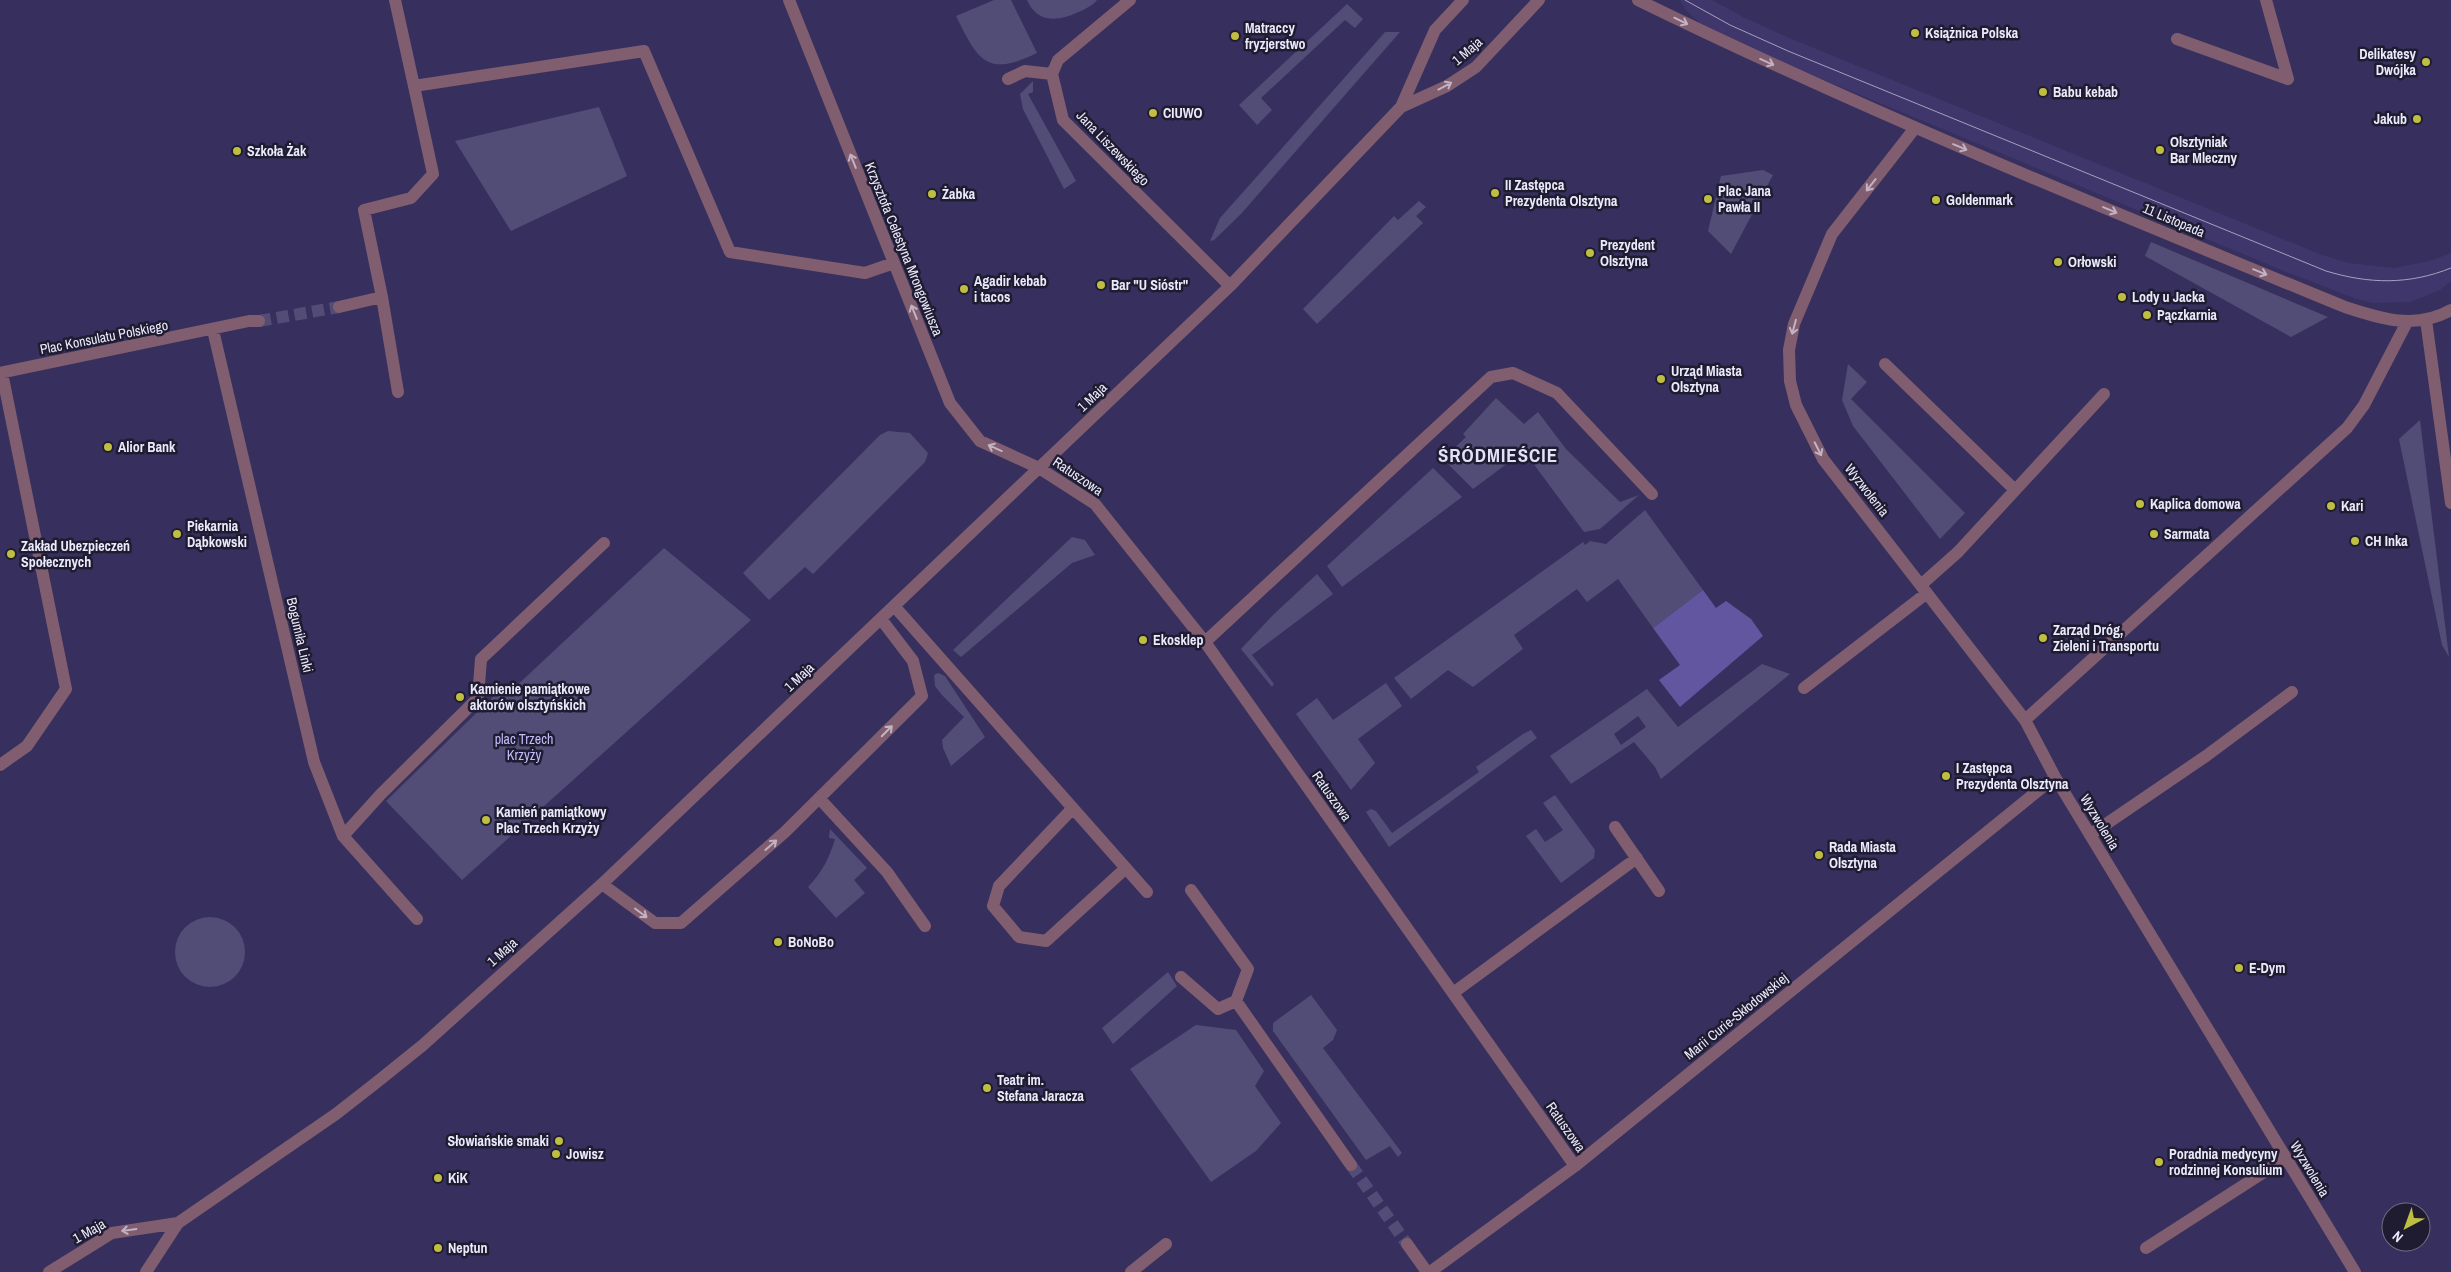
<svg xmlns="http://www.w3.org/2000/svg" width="2451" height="1272" viewBox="0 0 2451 1272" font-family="'Archivo Narrow',sans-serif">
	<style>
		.built { fill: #3f366b }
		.green { fill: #524d77; fill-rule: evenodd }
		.forest { fill: #6256a1 }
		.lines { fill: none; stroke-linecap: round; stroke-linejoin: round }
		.minor-tunnel { stroke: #524c76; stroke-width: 12; stroke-dasharray: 12 6; stroke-linecap: butt }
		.minor { stroke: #815e6f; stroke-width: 12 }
		.tram { stroke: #a5a1be; stroke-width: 1 }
		.oneway { stroke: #c1b2c4 }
		.poi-dot { fill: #bfbe41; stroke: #1f1c31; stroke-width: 2 }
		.labels { text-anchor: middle; stroke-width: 5; stroke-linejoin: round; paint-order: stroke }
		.poi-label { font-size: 14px; font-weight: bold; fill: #ebeafc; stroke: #1f1c31; text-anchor: start }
		.street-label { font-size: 14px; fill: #ebeafc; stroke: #1f1c31 }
		.park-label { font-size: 14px; fill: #c2bcfa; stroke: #1f1c31 }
		.district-label { font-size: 19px; font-weight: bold; letter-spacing: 1px; fill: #e3e1f9; stroke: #1f1c31 }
	</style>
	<rect width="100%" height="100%" fill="#37305e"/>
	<!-- built -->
	<path class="built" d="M 1680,0 L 1712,0 L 1745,18 L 1794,40 L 2322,255 L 2349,263 L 2394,268 L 2430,261 L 2451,253 L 2451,281 L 2440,290 L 2410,302 L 2373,303 L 2354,298 L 2284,271 L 1769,57 L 1700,23 L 1686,10 Z"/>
	<!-- green -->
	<path class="green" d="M 994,0 L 1011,0 L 1037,53 C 986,78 978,60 956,16 Z
		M 1027,0 L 1097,0 C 1093,5 1087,8 1081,11 C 1060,21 1038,25 1027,0 Z
		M 1347,4 L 1363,19 L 1355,28 L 1345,20 L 1261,98 L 1272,110 L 1257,125 L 1239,105 Z
		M 1385,32 L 1400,32 L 1241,214 L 1214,240 L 1210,241 L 1220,218 Z
		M 1033,81 L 1033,92 L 1028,94 L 1076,181 L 1064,189 L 1023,109 L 1020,94 Z
		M 599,107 L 627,176 L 511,231 L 455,141 Z
		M 1763,170 L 1773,175 L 1731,254 L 1708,231 L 1721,176 Z
		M 1419,201 L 1426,207 L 1416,216 L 1423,223 L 1317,324 L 1303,309 L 1394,216 L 1398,220 Z
		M 2151,242 L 2328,317 L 2291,337 L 2145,256 Z
		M 1848,364 L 1867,382 L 1851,399 L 1965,513 L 1940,539 L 1853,426 L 1842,400 Z
		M 1496,398 L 1524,424 L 1538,412 L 1566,449 L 1620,502 L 1639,495 L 1600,529 L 1584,532 L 1524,451 L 1473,489 L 1443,459 L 1466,437 L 1463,434 Z
		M 2420,420 L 2449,657 L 2442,645 L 2399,439 Z
		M 888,431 L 910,433 L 928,453 L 925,462 L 813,574 L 805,567 L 769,600 L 743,573 L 880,435 Z
		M 1433,468 L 1462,497 L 1342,587 L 1327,566 Z
		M 1645,510 L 1703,590 L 1653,628 L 1618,579 L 1587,602 L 1577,589 L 1514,635 L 1523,649 L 1473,687 L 1448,670 L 1411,699 L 1394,678 L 1583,542 L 1585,545 L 1590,541 L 1606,544 Z
		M 1072,537 L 1085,540 L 1095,555 L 1072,563 L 961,657 L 953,650 Z
		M 664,548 L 751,620 L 462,880 L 386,801 L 502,688 L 512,690 Z
		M 1317,574 L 1333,594 L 1252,655 L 1274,684 L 1272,687 L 1241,649 L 1274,614 Z
		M 1762,664 L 1790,674 L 1661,779 L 1655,767 L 1634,742 L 1571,784 L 1550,756 L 1647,689 L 1678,727 ZM 1638,716 L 1646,727 L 1621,745 L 1614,734 Z
		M 938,673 L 945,676 L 985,737 L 951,766 L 943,748 L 942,740 L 964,717 L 941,694 L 935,686 L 934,675 Z
		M 1386,683 L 1402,706 L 1358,739 L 1375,763 L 1351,790 L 1296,714 L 1317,698 L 1333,720 Z
		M 1531,730 L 1537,738 L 1389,847 L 1366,812 L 1371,809 L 1376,811 L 1392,833 L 1479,772 L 1476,767 L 1523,734 Z
		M 1555,795 L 1595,850 L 1594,858 L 1561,883 L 1526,836 L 1536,829 L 1545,842 L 1563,830 L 1543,803 Z
		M 830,829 L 867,868 L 854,880 L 865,893 L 836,918 L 808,887 C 822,872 829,859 835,839 L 829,838 Z
		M175 952a35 35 0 1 1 70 0a35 35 0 1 1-70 0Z
		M 1168,972 L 1177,986 L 1113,1044 L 1102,1028 Z
		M 1311,995 L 1337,1030 L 1333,1040 L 1323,1048 L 1402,1153 L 1398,1157 L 1390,1146 L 1366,1160 L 1273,1031 L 1273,1023 Z
		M 1196,1025 L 1236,1030 L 1264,1071 L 1255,1086 L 1281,1123 L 1256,1151 L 1211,1182 L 1130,1069 Z"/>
	<!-- forest -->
	<path class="forest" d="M 1703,590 L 1716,608 L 1726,601 L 1751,619 L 1763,636 L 1680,707 L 1659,680 L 1680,665 L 1653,628 Z"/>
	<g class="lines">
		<!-- minor-tunnel -->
		<path class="minor-tunnel" d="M 259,321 L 339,307
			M 1351,1165 L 1407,1244"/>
		<!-- minor -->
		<path class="minor" d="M 395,0 L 414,86 L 644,51 L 730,252 L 865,273 L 894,263
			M 789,0 L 950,403 L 980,441 L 1039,468 L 1095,504 L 1205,642 L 1575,1166
			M 1130,0 L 1058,60 L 1052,74 L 1063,120 L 1230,286
			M 1638,0 C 1869,113 2108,210 2345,307 C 2381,319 2416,330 2451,310
			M 2266,0 L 2288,79
			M 2177,39 L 2288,79
			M 1008,79 L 1025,71 L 1052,74
			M 1401,107 L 1447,86 L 1476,67 L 1539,0
			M 1915,128 L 1832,234 L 1794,324 L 1789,350 L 1790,381 L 1796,405 L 1823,459 L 2025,720 L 2055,777 L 2355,1272
			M 382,297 L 398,392
			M 339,307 L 382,297 L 364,210 L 411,198 L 433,174 L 414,86
			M 2426,320 L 2451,503
			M 213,330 L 314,762 L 343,836 L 417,919
			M 1885,364 L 2015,490
			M 0,373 L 249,321 L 259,321
			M 1922,584 L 1958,552 L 2104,394
			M 895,607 L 1147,892
			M 1205,642 L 1491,377 L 1513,373 L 1557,393 L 1652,494
			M 1804,688 L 1927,593
			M 2025,720 L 2347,428 L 2364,405 L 2407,322
			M 0,765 L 27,746 L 66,689 L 2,373
			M 819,798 L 887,872 L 925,926
			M 1073,808 L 999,886 L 993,906 L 1019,937 L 1046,941 L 1126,868
			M 1615,827 L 1659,891
			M 2090,835 L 2206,756 L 2292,692
			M 343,836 L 381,794 L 478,698 L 481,659 L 604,543
			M 602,884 L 655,923 L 681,923 L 785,832 L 922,696 L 913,661 L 881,619
			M 1191,890 L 1248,969 L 1236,1001 L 1351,1165
			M 1181,977 L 1218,1009 L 1236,1001
			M 1453,993 L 1637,858
			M 1407,1244 L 1427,1272
			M 2146,1248 L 2286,1158
			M 49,1272 L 112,1233 L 178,1223
			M 146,1272 L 178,1223 L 336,1114 L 377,1082 L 423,1045 L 602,884 L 1230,286 L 1401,107 L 1435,30 L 1463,0
			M 1131,1272 L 1166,1244
			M 1430,1272 L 1575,1166 L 2055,777"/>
		<!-- tram -->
		<path class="tram" d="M 1685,0 L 1730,25 L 1788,51 L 2326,271 C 2369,284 2409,285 2451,268"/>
	</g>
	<!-- one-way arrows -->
	<defs><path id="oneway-shaft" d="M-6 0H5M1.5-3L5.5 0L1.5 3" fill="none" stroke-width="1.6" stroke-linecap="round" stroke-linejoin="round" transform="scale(1.25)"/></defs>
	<g class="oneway">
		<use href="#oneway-shaft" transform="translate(1681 21) rotate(26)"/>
		<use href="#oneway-shaft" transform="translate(1767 62) rotate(24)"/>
		<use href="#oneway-shaft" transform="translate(1445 86) rotate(-28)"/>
		<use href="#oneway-shaft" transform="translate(1960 147) rotate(23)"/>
		<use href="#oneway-shaft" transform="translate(853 161) rotate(-112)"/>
		<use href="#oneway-shaft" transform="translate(1871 185) rotate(128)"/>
		<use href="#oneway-shaft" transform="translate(2110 210) rotate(23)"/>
		<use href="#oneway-shaft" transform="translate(2260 272) rotate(22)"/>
		<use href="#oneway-shaft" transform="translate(914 312) rotate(-112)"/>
		<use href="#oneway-shaft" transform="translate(1794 327) rotate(105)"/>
		<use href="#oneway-shaft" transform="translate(995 448) rotate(-156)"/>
		<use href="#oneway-shaft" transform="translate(1818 449) rotate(63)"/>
		<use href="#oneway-shaft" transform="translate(887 731) rotate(-45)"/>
		<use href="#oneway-shaft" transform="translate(771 845) rotate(-41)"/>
		<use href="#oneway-shaft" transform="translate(641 913) rotate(37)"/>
		<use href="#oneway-shaft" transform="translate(129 1230) rotate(172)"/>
	</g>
	<!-- markers -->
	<g class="poi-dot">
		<circle cx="1915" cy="33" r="5"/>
		<circle cx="1235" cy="36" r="5"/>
		<circle cx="2426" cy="62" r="5"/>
		<circle cx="2043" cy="92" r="5"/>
		<circle cx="1153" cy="113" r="5"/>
		<circle cx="2417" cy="119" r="5"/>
		<circle cx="2160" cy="150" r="5"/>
		<circle cx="237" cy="151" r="5"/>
		<circle cx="1495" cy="193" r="5"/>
		<circle cx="932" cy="194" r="5"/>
		<circle cx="1708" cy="199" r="5"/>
		<circle cx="1936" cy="200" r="5"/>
		<circle cx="1590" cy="253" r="5"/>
		<circle cx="2058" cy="262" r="5"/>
		<circle cx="1101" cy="285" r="5"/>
		<circle cx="964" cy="289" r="5"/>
		<circle cx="2122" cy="297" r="5"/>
		<circle cx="2147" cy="315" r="5"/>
		<circle cx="1661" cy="379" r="5"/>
		<circle cx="108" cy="447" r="5"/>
		<circle cx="2140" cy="504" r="5"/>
		<circle cx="2331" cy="506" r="5"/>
		<circle cx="177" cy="534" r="5"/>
		<circle cx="2154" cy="534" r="5"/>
		<circle cx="2355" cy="541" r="5"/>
		<circle cx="11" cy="554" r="5"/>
		<circle cx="2043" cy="638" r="5"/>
		<circle cx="1143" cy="640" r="5"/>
		<circle cx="460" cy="697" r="5"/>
		<circle cx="1946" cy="776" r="5"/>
		<circle cx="486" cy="820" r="5"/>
		<circle cx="1819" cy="855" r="5"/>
		<circle cx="778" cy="942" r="5"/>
		<circle cx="2239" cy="968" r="5"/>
		<circle cx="987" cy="1088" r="5"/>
		<circle cx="559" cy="1141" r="5"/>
		<circle cx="556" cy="1154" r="5"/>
		<circle cx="2159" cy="1162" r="5"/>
		<circle cx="438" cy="1178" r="5"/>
		<circle cx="438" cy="1248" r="5"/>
	</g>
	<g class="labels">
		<!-- poi labels -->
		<g class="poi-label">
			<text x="1245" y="33">Matraccy<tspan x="1245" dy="16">fryzjerstwo</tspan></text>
			<text x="1925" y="38">Książnica Polska</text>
			<text x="2416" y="59" text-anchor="end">Delikatesy<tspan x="2416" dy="16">Dwójka</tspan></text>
			<text x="2053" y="97">Babu kebab</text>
			<text x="1163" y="118">CIUWO</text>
			<text x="2407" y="124" text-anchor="end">Jakub</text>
			<text x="2170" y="147">Olsztyniak<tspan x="2170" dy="16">Bar Mleczny</tspan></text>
			<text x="247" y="156">Szkoła Żak</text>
			<text x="1505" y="190">II Zastępca<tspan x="1505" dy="16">Prezydenta Olsztyna</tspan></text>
			<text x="1718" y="196">Plac Jana<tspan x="1718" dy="16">Pawła II</tspan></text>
			<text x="942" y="199">Żabka</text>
			<text x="1946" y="205">Goldenmark</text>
			<text x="1600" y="250">Prezydent<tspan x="1600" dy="16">Olsztyna</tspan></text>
			<text x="2068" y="267">Orłowski</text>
			<text x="974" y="286">Agadir kebab<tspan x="974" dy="16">i tacos</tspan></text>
			<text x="1111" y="290">Bar "U Sióstr"</text>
			<text x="2132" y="302">Lody u Jacka</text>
			<text x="2157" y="320">Pączkarnia</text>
			<text x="1671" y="376">Urząd Miasta<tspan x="1671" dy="16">Olsztyna</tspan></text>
			<text x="118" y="452">Alior Bank</text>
			<text x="2150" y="509">Kaplica domowa</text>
			<text x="2341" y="511">Kari</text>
			<text x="187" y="531">Piekarnia<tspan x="187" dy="16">Dąbkowski</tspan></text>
			<text x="2164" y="539">Sarmata</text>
			<text x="2365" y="546">CH Inka</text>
			<text x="21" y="551">Zakład Ubezpieczeń<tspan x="21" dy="16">Społecznych</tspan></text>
			<text x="2053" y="635">Zarząd Dróg,<tspan x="2053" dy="16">Zieleni i Transportu</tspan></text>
			<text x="1153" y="645">Ekosklep</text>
			<text x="470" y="694">Kamienie pamiątkowe<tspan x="470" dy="16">aktorów olsztyńskich</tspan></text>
			<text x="1956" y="773">I Zastępca<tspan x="1956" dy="16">Prezydenta Olsztyna</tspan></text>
			<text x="496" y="817">Kamień pamiątkowy<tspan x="496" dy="16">Plac Trzech Krzyży</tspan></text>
			<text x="1829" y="852">Rada Miasta<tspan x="1829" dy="16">Olsztyna</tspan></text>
			<text x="788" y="947">BoNoBo</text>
			<text x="2249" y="973">E-Dym</text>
			<text x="997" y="1085">Teatr im.<tspan x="997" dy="16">Stefana Jaracza</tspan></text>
			<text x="549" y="1146" text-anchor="end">Słowiańskie smaki</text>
			<text x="566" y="1159">Jowisz</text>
			<text x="2169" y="1159">Poradnia medycyny<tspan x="2169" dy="16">rodzinnej Konsulium</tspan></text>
			<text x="448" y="1183">KiK</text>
			<text x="448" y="1253">Neptun</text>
		</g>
		<!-- street labels -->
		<g class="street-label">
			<text transform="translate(1467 51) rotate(-41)" y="5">1 Maja</text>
			<text transform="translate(1113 148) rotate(46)" y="5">Jana Liszewskiego</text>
			<text transform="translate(2174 220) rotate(23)" y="5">11 Listopada</text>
			<text transform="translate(904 249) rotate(68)" y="5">Krzysztofa Celestyna Mrongowiusza</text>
			<text transform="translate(104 337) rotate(-11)" y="5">Plac Konsulatu Polskiego</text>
			<text transform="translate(1092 397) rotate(-44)" y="5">1 Maja</text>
			<text transform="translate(1078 476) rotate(34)" y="5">Ratuszowa</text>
			<text transform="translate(1867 490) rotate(52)" y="5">Wyzwolenia</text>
			<text transform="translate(300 635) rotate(77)" y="5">Bogumiła Linki</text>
			<text transform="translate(799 677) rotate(-43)" y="5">1 Maja</text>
			<text transform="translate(1332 796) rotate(55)" y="5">Ratuszowa</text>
			<text transform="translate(2100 822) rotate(59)" y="5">Wyzwolenia</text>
			<text transform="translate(502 952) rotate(-42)" y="5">1 Maja</text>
			<text transform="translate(1736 1016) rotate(-39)" y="5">Marii Curie-Skłodowskiej</text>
			<text transform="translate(1566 1127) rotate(55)" y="5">Ratuszowa</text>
			<text transform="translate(2310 1169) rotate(59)" y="5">Wyzwolenia</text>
			<text transform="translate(89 1231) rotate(-29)" y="5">1 Maja</text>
		</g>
		<!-- park labels -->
		<g class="park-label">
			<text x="524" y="744">plac Trzech<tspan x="524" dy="16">Krzyży</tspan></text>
		</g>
		<!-- district labels -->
		<g class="district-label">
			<text x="1498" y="462">ŚRÓDMIEŚCIE</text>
		</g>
	</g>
	<!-- north arrow -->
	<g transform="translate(2406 1227) rotate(221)"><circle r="24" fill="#1f1c31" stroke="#716e82"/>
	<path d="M0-4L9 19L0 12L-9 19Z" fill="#bfbe41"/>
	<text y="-8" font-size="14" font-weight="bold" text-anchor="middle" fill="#ebeafc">N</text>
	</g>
</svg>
